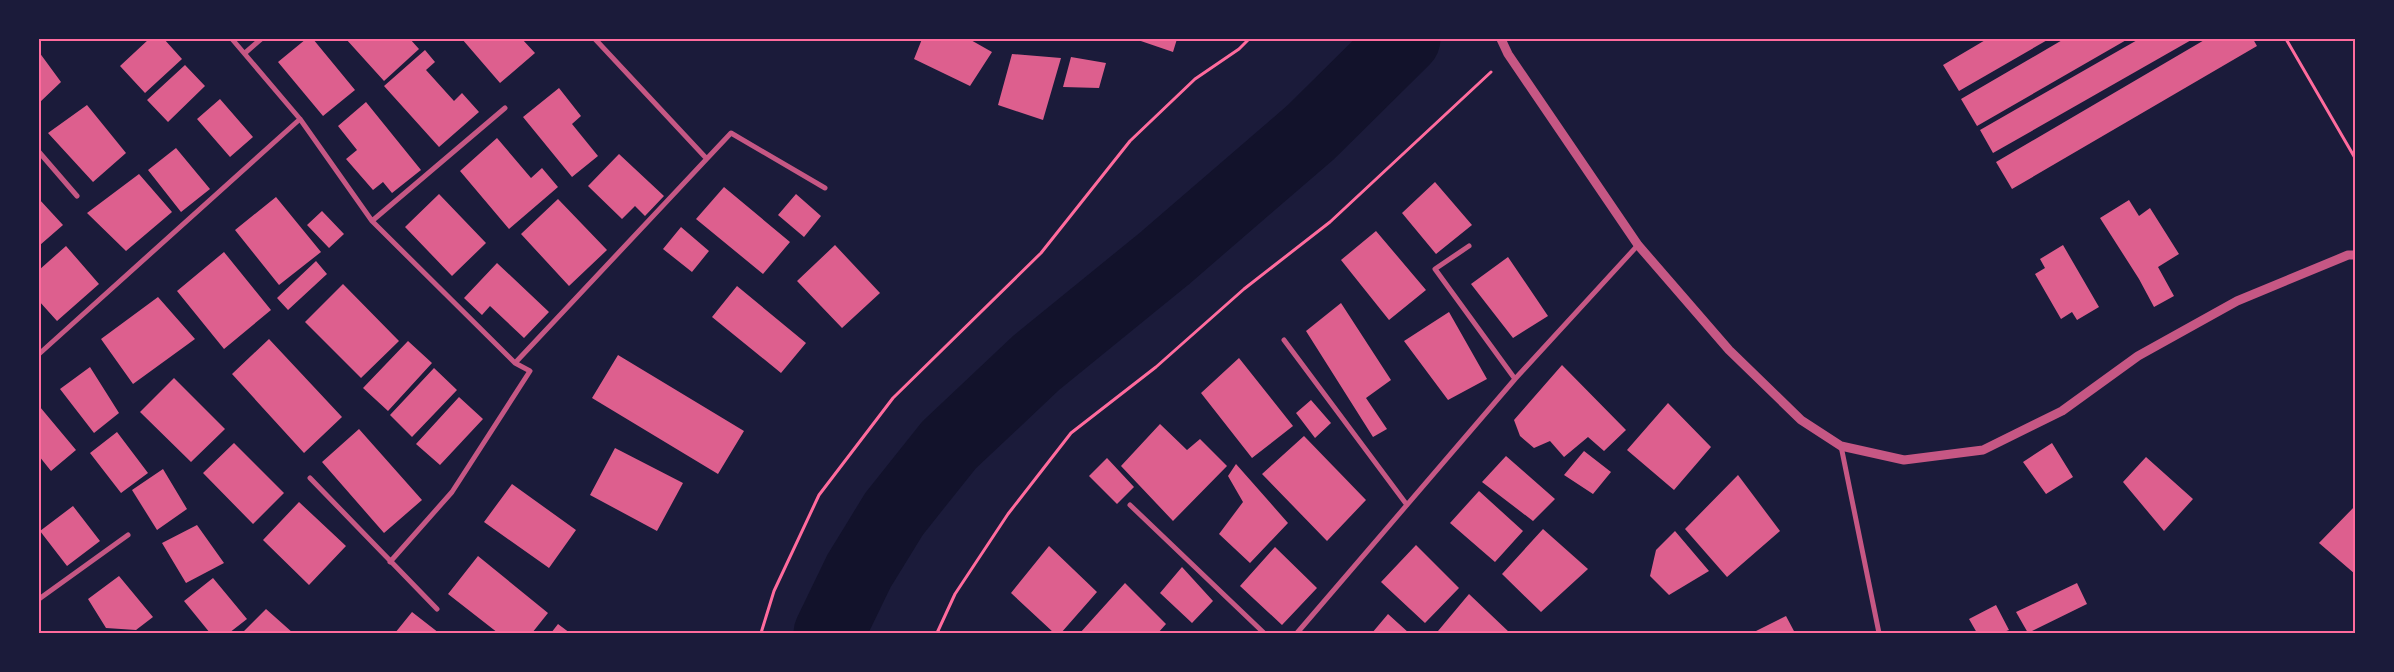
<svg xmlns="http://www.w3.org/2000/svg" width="2394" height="672" viewBox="0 0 2394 672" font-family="'Noto Serif',serif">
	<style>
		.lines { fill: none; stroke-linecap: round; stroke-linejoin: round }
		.river { stroke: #12122b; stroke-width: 71 }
		.building { fill: #dd5f8e }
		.path { stroke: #ff6b9d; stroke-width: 3 }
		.minor { stroke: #c65784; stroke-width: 5 }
		.tertiary { stroke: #c65784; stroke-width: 9 }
		.neatline { fill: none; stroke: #ff6b9d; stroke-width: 2 }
	</style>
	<rect width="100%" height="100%" fill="#1b1b3a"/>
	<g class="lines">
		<!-- river -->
		<path class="river" d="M 829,633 L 859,571 L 875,545 L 894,514 L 949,445 L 1036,363 L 1165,258 L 1311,132 L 1405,39"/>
	</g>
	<!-- building -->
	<path class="building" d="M 149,39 L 164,39 L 182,59 L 145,93 L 120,66 Z
		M 306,39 L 313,39 L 355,90 L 323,116 L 278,62 Z
		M 346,39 L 410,39 L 419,49 L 384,81 Z
		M 462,39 L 522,39 L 535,53 L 500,83 Z
		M 922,39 L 969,39 L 992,52 L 970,86 L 914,59 Z
		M 1135,39 L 1177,39 L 1173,52 Z
		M 1987,39 L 2049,39 L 1959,91 L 1943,65 Z
		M 2064,39 L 2128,39 L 1977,126 L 1961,99 Z
		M 2139,39 L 2193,39 L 1993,153 L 1980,130 Z
		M 2206,39 L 2253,39 L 2257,46 L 2012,189 L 1996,162 Z
		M 425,50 L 435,62 L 426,70 L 454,101 L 462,93 L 479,112 L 439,147 L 384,86 Z
		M 39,52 L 61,82 L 39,103 Z
		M 1012,54 L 1061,58 L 1043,120 L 998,105 Z
		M 1071,57 L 1106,63 L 1099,88 L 1063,87 Z
		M 185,65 L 205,86 L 168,122 L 147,100 Z
		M 559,88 L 581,116 L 572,124 L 598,156 L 572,177 L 523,117 Z
		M 220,99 L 253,137 L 230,157 L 197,119 Z
		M 366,102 L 421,170 L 392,193 L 383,182 L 373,190 L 346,159 L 357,150 L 338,126 Z
		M 87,105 L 126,153 L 93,182 L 48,133 Z
		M 497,138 L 531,178 L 542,168 L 558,187 L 509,229 L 460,171 Z
		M 176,148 L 210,189 L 181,212 L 148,170 Z
		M 619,154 L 664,196 L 645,216 L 635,206 L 622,219 L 588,186 Z
		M 139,174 L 172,212 L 126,251 L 87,213 Z
		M 1435,182 L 1472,225 L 1436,254 L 1402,213 Z
		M 724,187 L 790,242 L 763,274 L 696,219 Z
		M 439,194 L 486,243 L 452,276 L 405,227 Z
		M 796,194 L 821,216 L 804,237 L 778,215 Z
		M 276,197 L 321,252 L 279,285 L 235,230 Z
		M 39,199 L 63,225 L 40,245 L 39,244 Z
		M 558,199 L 607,250 L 569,286 L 521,234 Z
		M 2129,200 L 2139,216 L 2150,208 L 2179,254 L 2158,267 L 2174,296 L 2154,307 L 2139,279 L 2100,218 Z
		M 322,211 L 344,234 L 329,248 L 307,225 Z
		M 681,227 L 709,251 L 692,272 L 663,249 Z
		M 1376,231 L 1426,290 L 1389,320 L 1341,260 Z
		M 835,245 L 880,293 L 842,328 L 797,281 Z
		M 2063,245 L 2099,307 L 2077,320 L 2072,312 L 2061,319 L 2035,274 L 2045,268 L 2040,259 Z
		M 66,246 L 99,284 L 57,321 L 39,301 L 39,270 Z
		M 224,252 L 271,310 L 224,349 L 177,291 Z
		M 1508,257 L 1548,316 L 1513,338 L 1471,284 Z
		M 316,261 L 327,274 L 288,310 L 277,298 Z
		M 497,263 L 549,312 L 524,338 L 490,306 L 482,315 L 464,298 Z
		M 343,284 L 399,341 L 361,378 L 305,322 Z
		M 737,286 L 806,343 L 781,373 L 712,317 Z
		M 158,297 L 195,339 L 133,384 L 101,339 Z
		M 1341,303 L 1391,380 L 1366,398 L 1387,429 L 1373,437 L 1306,331 Z
		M 1449,312 L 1487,379 L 1448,400 L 1404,341 Z
		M 269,339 L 342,417 L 304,453 L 232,374 Z
		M 408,341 L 432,363 L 388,411 L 363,388 Z
		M 618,355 L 744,431 L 718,474 L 592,398 Z
		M 1239,358 L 1293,426 L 1252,458 L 1201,393 Z
		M 1562,365 L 1626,430 L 1604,451 L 1588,437 L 1564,457 L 1550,441 L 1534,448 L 1520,436 L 1514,420 Z
		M 90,367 L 119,413 L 94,433 L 60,389 Z
		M 434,368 L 457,390 L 412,437 L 390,415 Z
		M 174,378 L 225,429 L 191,462 L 140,412 Z
		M 459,397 L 483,419 L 440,465 L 416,444 Z
		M 1311,400 L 1331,423 L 1315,438 L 1296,413 Z
		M 1668,403 L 1711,447 L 1674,490 L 1627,450 Z
		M 40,407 L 76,450 L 51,471 L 39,456 Z
		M 1160,424 L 1187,450 L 1200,439 L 1227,466 L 1173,521 L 1121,466 Z
		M 359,429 L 422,500 L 384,533 L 322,462 Z
		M 117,432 L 148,473 L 121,493 L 90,453 Z
		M 1304,436 L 1366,500 L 1327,541 L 1262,474 Z
		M 234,443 L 284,493 L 253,524 L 203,473 Z
		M 2052,443 L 2073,477 L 2046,494 L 2023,462 Z
		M 615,448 L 683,483 L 657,531 L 590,495 Z
		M 1584,451 L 1611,472 L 1593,494 L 1564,475 Z
		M 1506,456 L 1555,499 L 1533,521 L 1482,482 Z
		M 2146,457 L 2193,499 L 2164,531 L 2123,482 Z
		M 1107,458 L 1134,487 L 1117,504 L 1089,476 Z
		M 1236,464 L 1288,523 L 1250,563 L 1219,534 L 1243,502 L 1228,476 Z
		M 163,469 L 187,509 L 157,530 L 132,490 Z
		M 1738,475 L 1780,531 L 1727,577 L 1685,529 Z
		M 512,484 L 576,530 L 549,568 L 484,522 Z
		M 1479,491 L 1523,531 L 1495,562 L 1450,523 Z
		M 299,502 L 346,546 L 309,585 L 263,540 Z
		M 73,506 L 100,541 L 67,566 L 40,531 Z
		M 2355,506 L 2355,574 L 2319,543 Z
		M 197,525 L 224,563 L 186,583 L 162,543 Z
		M 1543,529 L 1588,569 L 1541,612 L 1502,574 Z
		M 1675,531 L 1709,571 L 1669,595 L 1650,576 L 1656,550 Z
		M 1416,545 L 1459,588 L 1425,623 L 1381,582 Z
		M 1049,546 L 1097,592 L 1061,633 L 1054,633 L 1011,593 Z
		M 1275,547 L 1317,588 L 1282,625 L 1240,586 Z
		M 478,556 L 548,613 L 532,633 L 498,633 L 448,594 Z
		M 1182,567 L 1213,601 L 1192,623 L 1160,593 Z
		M 119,576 L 153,617 L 136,630 L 106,628 L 88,599 Z
		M 213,578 L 247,619 L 229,633 L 210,633 L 184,601 Z
		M 1125,583 L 1166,624 L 1158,633 L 1080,633 Z
		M 2077,583 L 2087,604 L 2028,633 L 2016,612 Z
		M 1469,594 L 1510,633 L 1440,633 L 1438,631 Z
		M 1996,605 L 2009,630 L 2001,633 L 1977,633 L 1969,619 Z
		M 266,609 L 293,633 L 242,633 Z
		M 412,612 L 439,633 L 395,633 Z
		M 1388,614 L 1409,633 L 1372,633 Z
		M 1786,616 L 1795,633 L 1752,633 Z
		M 558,624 L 570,633 L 551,633 Z"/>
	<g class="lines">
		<!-- path -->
		<path class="path" d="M 2286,39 L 2355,158
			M 761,633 L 774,591 L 819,495 L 893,398 L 1041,253 L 1130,141 L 1195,79 L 1239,49 L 1249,39
			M 937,633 L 955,594 L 1008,514 L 1071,433 L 1156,367 L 1244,289 L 1330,222 L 1491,72"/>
		<!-- minor -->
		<path class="minor" d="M 232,39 L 300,119 L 372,221 L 515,363
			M 595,39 L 706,158
			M 245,53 L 261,39
			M 39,152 L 77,196
			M 372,221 L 505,108
			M 1469,246 L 1435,269 L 1515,379
			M 1284,340 L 1407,505
			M 39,354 L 300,119
			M 1841,446 L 1879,633
			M 310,478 L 437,609
			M 1130,505 L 1264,633
			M 390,562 L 452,492 L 530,371 L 515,363 L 731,133 L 825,188
			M 39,599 L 128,535
			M 1297,633 L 1515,379 L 1638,245"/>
		<!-- tertiary -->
		<path class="tertiary" d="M 1501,39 L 1508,54 L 1638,245 L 1729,350 L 1801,420 L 1841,446 L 1904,460 L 1983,450 L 2062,411 L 2138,356 L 2237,301 L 2348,255 L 2355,255"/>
	</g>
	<!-- border -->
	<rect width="2394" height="672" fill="none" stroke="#1b1b3a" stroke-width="80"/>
	<rect x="40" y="40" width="2314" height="592" class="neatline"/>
</svg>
